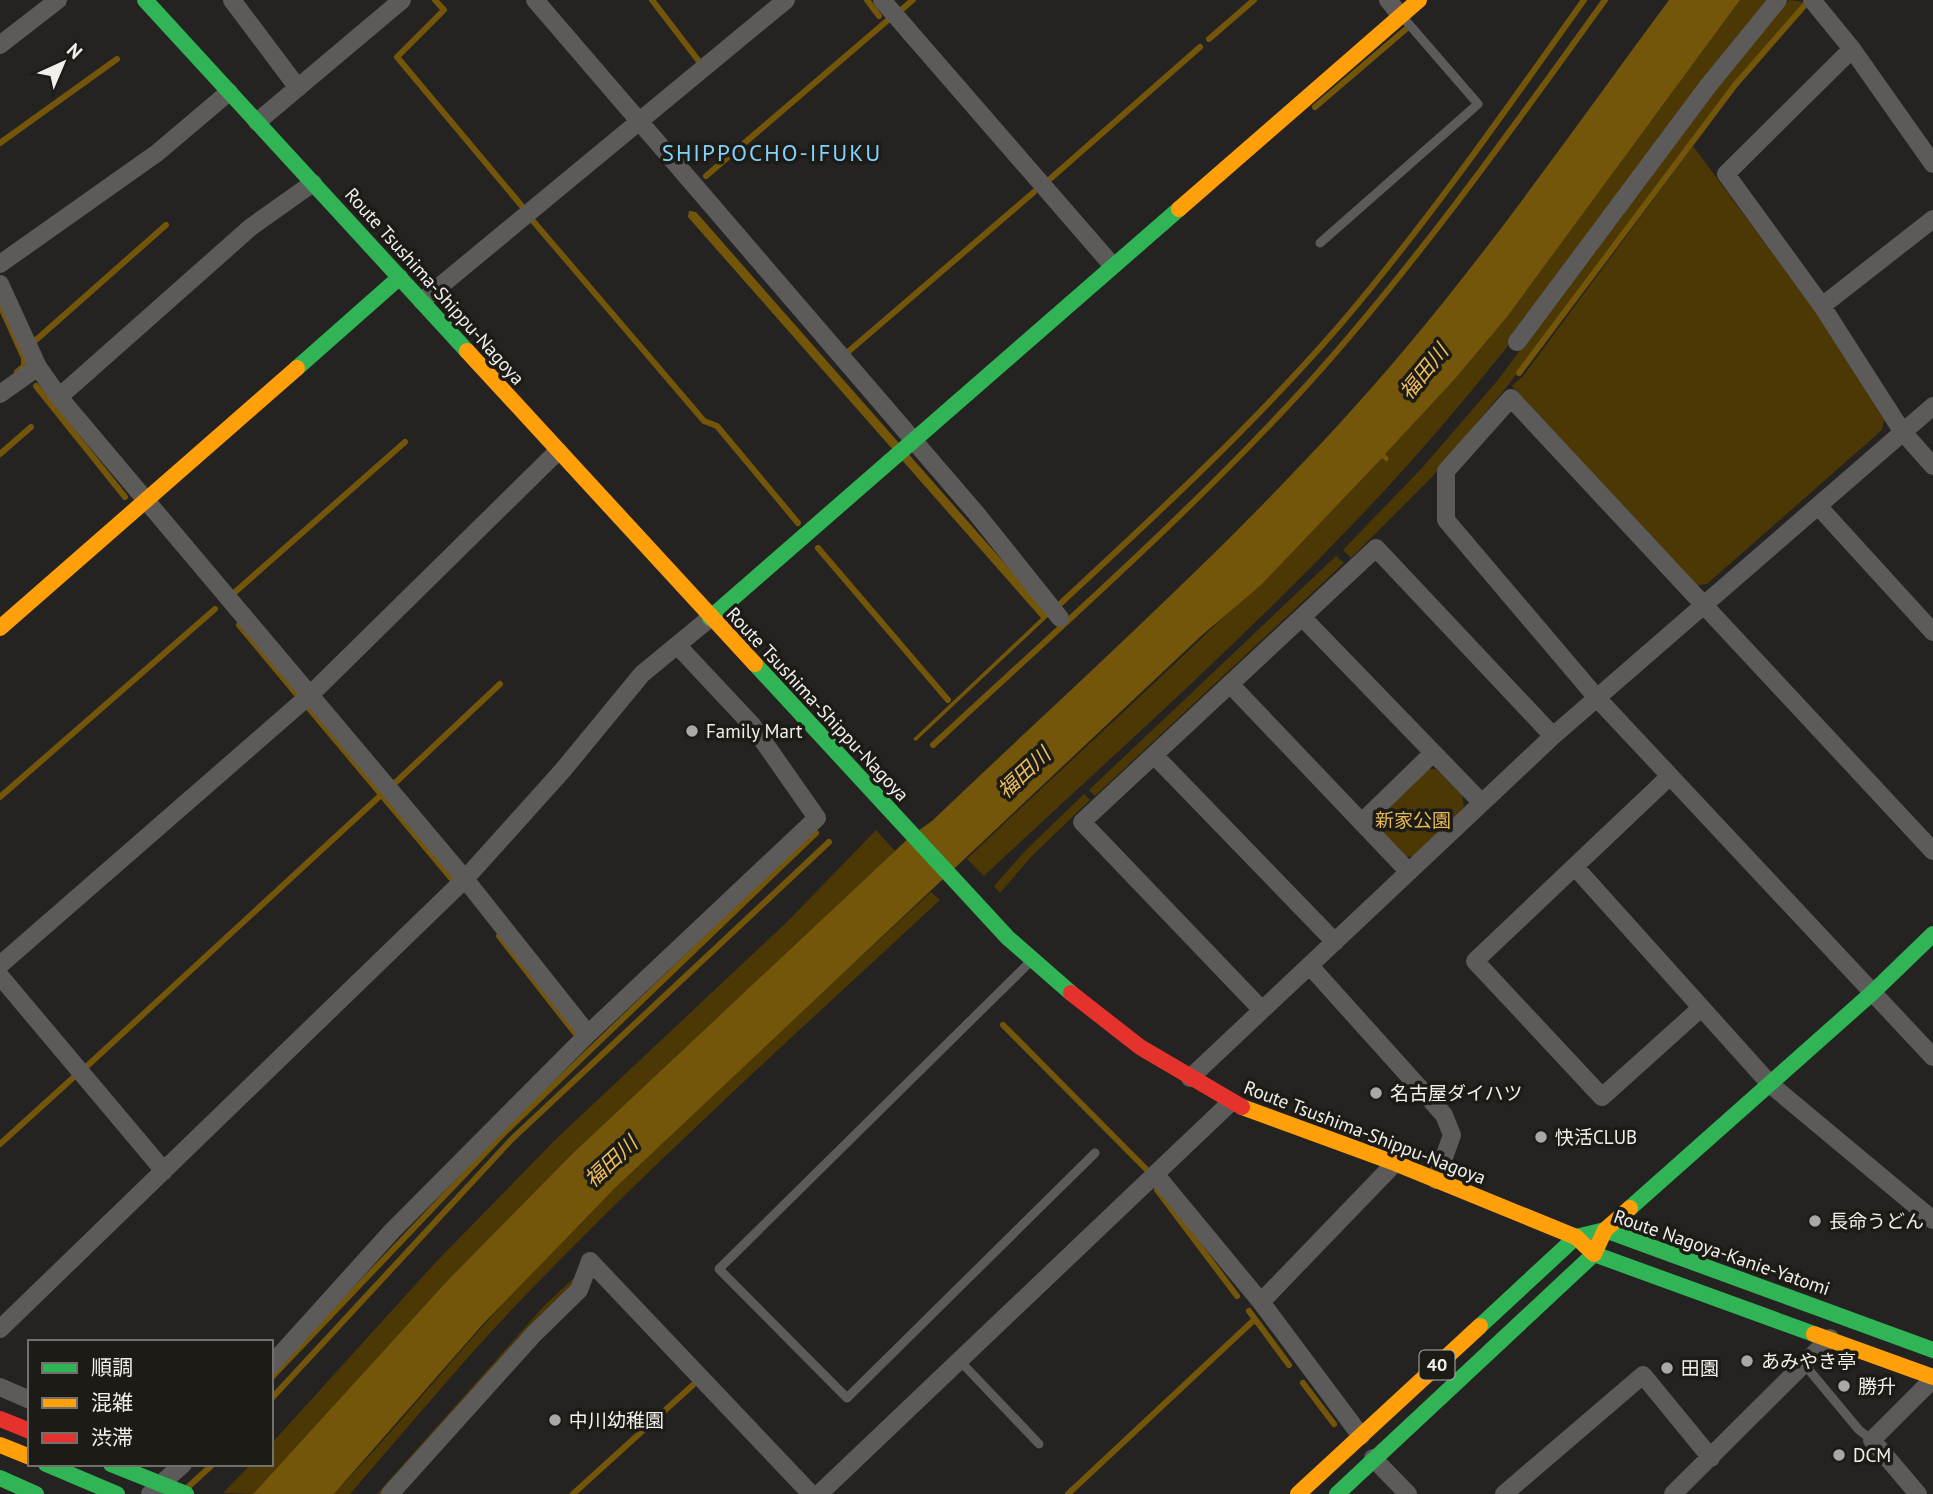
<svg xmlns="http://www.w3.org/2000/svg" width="1933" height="1494" viewBox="0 0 1933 1494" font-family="'PT Sans','Noto Sans JP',sans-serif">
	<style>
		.green { fill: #4b3804 }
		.water { fill: #73560a }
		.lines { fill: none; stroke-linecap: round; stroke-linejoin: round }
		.stream { stroke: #73560a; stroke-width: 6 }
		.lane { stroke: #5c5b5a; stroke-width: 9 }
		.street { stroke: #5c5b5a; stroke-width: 18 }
		.fast { stroke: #30b455; stroke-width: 16 }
		.slow { stroke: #ff9f0a; stroke-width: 16 }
		.jam { stroke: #e5322d; stroke-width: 16 }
		.poi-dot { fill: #aaa8a6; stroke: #1d1b16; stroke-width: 2.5 }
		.labels { text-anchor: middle; stroke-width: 7; stroke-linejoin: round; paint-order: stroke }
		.shield { fill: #1d1b16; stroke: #b1b0ac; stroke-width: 2 }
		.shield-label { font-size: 18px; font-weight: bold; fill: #f1f0ed }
		.street-label { font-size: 19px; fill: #f1f0ed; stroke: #1d1b16 }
		.poi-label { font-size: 19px; fill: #f1f0ed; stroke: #1d1b16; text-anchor: start }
		.park-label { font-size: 19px; fill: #e6b955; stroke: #1d1b16 }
		.water-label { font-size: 21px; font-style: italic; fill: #edbf5c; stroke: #1d1b16 }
		.quarter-label { font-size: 23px; letter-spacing: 2px; fill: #82d2fe; stroke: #1d1b16 }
	</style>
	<rect width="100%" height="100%" fill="#252321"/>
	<!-- green -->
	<path class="green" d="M 1740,0 L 1767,0 C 1651,154 1541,315 1413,459 C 1280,608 1129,740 984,876 L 967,859 C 1106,726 1251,598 1382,457 L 1387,461 L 1389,458 L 1384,454 L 1454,380 L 1507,317 Z
		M 1789,0 L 1804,2 L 1733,83 L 1509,384 L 1432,477 L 1351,558 L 1343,550 L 1421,469 L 1498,380 L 1703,102 Z
		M 1693,146 L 1816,312 L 1884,420 L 1882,430 L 1707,584 L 1697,585 L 1512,386 L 1523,376 Z
		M 1336,556 L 1344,563 L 1095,796 L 1089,790 Z
		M 1428,769 L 1436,769 L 1462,795 L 1464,807 L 1415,856 L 1406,857 L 1376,828 L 1375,819 Z
		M 1084,794 L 1090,800 L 1031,857 L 1000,893 L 994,886 L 1026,850 Z
		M 876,830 L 895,851 L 572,1154 L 448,1280 L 253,1494 L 223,1493 L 251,1464 L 271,1464 L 271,1444 L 435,1263 L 555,1140 L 789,920 Z
		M 931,892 L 940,900 C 809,1022 676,1141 551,1269 C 480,1340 416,1418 350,1494 L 334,1494 C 406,1418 470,1336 543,1261 C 667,1132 801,1013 931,892 Z
		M 577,1275 L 573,1289 L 383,1494 L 377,1494 L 544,1306 Z"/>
	<!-- water -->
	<path class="water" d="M 1669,0 L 1740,0 L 1507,317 L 1454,380 L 1385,454 L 1389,458 L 1387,462 L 1382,458 L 1261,585 L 1201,636 L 615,1188 L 483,1324 L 334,1494 L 253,1494 L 448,1280 L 572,1154 L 912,835 L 932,821 C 1092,668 1261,520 1404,350 C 1498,239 1582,117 1669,0 Z
		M 689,211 L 696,212 L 1050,615 L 916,741 L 913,739 L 1041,618 L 688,217 Z"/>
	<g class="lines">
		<!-- stream -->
		<path class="stream" d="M 435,0 L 444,10 L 397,57 L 521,205
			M 652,0 L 698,60
			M 867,0 L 879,16
			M 901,10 L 913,0
			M 1209,39 L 1254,0
			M 1315,107 L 1406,29
			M 0,143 L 117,59
			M 706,176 L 888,20
			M 1050,179 L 1200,47
			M 533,221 L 704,421 L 717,426 L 798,523
			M 0,305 L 24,358 L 24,366 L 17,372
			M 36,340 L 166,225
			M 849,351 L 1034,192
			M 1519,373 L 1735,85 L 1804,6
			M 36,386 L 125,497
			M 0,454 L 31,427
			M 818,548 L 948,700
			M 234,593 L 405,442
			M 1061,603 C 1157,514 1253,425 1339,326 C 1427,223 1505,111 1584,0
			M 239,625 L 299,697
			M 307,706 L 451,878
			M 933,745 C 1060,627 1190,513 1307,385 C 1416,264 1510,132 1605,0
			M 396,782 L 500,684
			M 0,797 L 215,609
			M 499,936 L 578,1037
			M 1003,1025 L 1146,1169
			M 86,1067 L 381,795
			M 0,1144 L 75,1076
			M 1157,1190 L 1237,1296
			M 1249,1311 L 1289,1365
			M 271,1378 L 506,1131 L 816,833
			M 1303,1383 L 1334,1424
			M 271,1399 L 512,1139 L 829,842
			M 187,1488 L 211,1466
			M 573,1494 L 694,1384
			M 1068,1494 L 1255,1319"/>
		<!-- lane -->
		<path class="lane" d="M 1320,243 L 1478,104 L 1401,15
			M 1031,961 L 719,1269 L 847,1398 L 1095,1153
			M 960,1361 L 1039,1444
			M 1804,1364 L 1859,1430 L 1872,1440"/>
		<!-- street -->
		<path class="street" d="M 232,0 L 298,88
			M 535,0 L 976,513 L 1060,618
			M 882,0 L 1112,265
			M 1388,0 L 1400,15
			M 1812,0 L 1852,49 L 1933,164
			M 0,45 L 58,0
			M 1852,49 L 1726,174 L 1822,306 L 1902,431 L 1933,466
			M 257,122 L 402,0
			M 0,264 L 157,153 L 229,92
			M 0,284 L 38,367 L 59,397 L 465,879 L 588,1034
			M 422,301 L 786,0
			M 1822,306 L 1933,219
			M 1517,342 L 1708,86 L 1778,0
			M 0,394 L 38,367
			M 59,397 L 251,227 L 313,183
			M 1818,506 L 1933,632
			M 1302,617 L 1482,803
			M 1230,684 L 1409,872
			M 1154,755 L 1335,942
			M 1670,776 L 1475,961 L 1602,1097 L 1701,1008
			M 1362,822 L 1433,753
			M 1933,851 L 1511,398 L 1446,471 L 1446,520 L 1597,698 L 1933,1057
			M 1575,867 L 1770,1084 L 1933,1220
			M 0,965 L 311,694 L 558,451
			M 1310,966 L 1444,1115 L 1452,1135 L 1436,1180
			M 0,976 L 164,1171
			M 1262,1010 L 1082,822 L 1376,548 L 1553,736
			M 1190,1078 L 1553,736 L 1933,406
			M 1156,1175 L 1261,1302 L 1361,1436
			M 1261,1302 L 1395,1163
			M 0,1329 L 465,879 L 563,770 L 642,674 L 710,618
			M 271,1365 L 392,1231 L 588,1034 L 817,818 L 752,725 L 677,645
			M 0,1387 L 30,1400
			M 1373,1458 L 1408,1494
			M 150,1494 L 183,1464
			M 390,1494 L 534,1334 L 579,1290 L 590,1261 L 811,1494
			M 819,1494 L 1230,1103
			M 1504,1494 L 1643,1375 L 1711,1458
			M 1673,1494 L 1830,1338
			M 1918,1494 L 1872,1440 L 1933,1379"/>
		<!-- fast -->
		<path class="fast" d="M 145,0 L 467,351
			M 297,368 L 400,277
			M 710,618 L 1179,209
			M 755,664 L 1008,938 L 1071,993
			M 1630,1208 L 1872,993 L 1933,934
			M 1480,1326 L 1576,1237 L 1605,1230 L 1933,1350
			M 46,1464 L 117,1494
			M 111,1464 L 186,1494
			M 0,1478 L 36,1494
			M 1337,1494 L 1594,1254 L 1814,1334"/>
		<!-- slow -->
		<path class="slow" d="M 1179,209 L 1419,0
			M 467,351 L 755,664
			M 0,628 L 297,368
			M 1242,1107 L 1395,1163 L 1576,1237 L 1594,1254 L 1605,1230 L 1630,1208
			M 1814,1334 L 1933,1377
			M 0,1445 L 30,1457
			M 1298,1494 L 1480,1326"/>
		<!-- jam -->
		<path class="jam" d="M 1071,993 L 1140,1047 L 1242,1107
			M 0,1419 L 30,1431"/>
	</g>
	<!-- markers -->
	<g class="poi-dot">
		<circle cx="692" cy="731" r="7"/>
		<circle cx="1376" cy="1093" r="7"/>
		<circle cx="1541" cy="1137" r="7"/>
		<circle cx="1815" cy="1221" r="7"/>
		<circle cx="1747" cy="1361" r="7"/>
		<circle cx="1667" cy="1368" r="7"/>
		<circle cx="1844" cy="1386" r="7"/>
		<circle cx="555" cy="1420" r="7"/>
		<circle cx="1839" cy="1455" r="7"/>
	</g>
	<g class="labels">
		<!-- shield labels -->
		<rect class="shield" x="1419.5" y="1350.5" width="35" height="29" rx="5"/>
		<g class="shield-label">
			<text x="1437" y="1371">40</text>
		</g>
		<!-- street labels -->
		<g class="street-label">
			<text transform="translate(435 286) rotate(48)" y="7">Route Tsushima-Shippu-Nagoya</text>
			<text transform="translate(818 704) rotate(47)" y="7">Route Tsushima-Shippu-Nagoya</text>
			<text transform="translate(1365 1132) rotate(21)" y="7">Route Tsushima-Shippu-Nagoya</text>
			<text transform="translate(1722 1252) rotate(19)" y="7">Route Nagoya-Kanie-Yatomi</text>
		</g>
		<!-- poi labels -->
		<g class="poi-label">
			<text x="706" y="738">Family Mart</text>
			<text x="1390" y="1100">名古屋ダイハツ</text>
			<text x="1555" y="1144">快活CLUB</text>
			<text x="1829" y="1228">長命うどん</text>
			<text x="1761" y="1368">あみやき亭</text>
			<text x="1681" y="1375">田園</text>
			<text x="1858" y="1393">勝升</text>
			<text x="569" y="1427">中川幼稚園</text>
			<text x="1853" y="1462">DCM</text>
		</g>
		<!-- park labels -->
		<g class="park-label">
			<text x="1413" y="827">新家公園</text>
		</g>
		<!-- water labels -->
		<g class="water-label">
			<text transform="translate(1424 372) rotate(-51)" y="7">福田川</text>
			<text transform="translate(1024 773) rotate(-43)" y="7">福田川</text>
			<text transform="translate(611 1162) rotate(-43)" y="7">福田川</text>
		</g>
		<!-- quarter labels -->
		<g class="quarter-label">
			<text x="772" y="161">SHIPPOCHO-IFUKU</text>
		</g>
	</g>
	<!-- legend -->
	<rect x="28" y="1340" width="245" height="126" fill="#1d1b16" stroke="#72706c" stroke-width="2"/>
	<rect x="42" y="1363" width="35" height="10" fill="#30b455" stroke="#72706c" stroke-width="2"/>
	<text x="91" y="1375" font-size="21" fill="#f1f0ed">順調</text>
	<rect x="42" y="1398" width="35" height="10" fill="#ff9f0a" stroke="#72706c" stroke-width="2"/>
	<text x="91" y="1410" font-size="21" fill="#f1f0ed">混雑</text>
	<rect x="42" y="1433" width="35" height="10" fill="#e5322d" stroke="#72706c" stroke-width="2"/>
	<text x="91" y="1445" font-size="21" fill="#f1f0ed">渋滞</text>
	<!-- north arrow -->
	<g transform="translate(63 63) rotate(44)" stroke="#1d1b16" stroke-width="5" paint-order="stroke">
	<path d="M0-5L12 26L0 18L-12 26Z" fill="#f1f0ed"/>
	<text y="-10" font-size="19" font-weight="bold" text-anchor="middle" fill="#f1f0ed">N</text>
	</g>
</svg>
